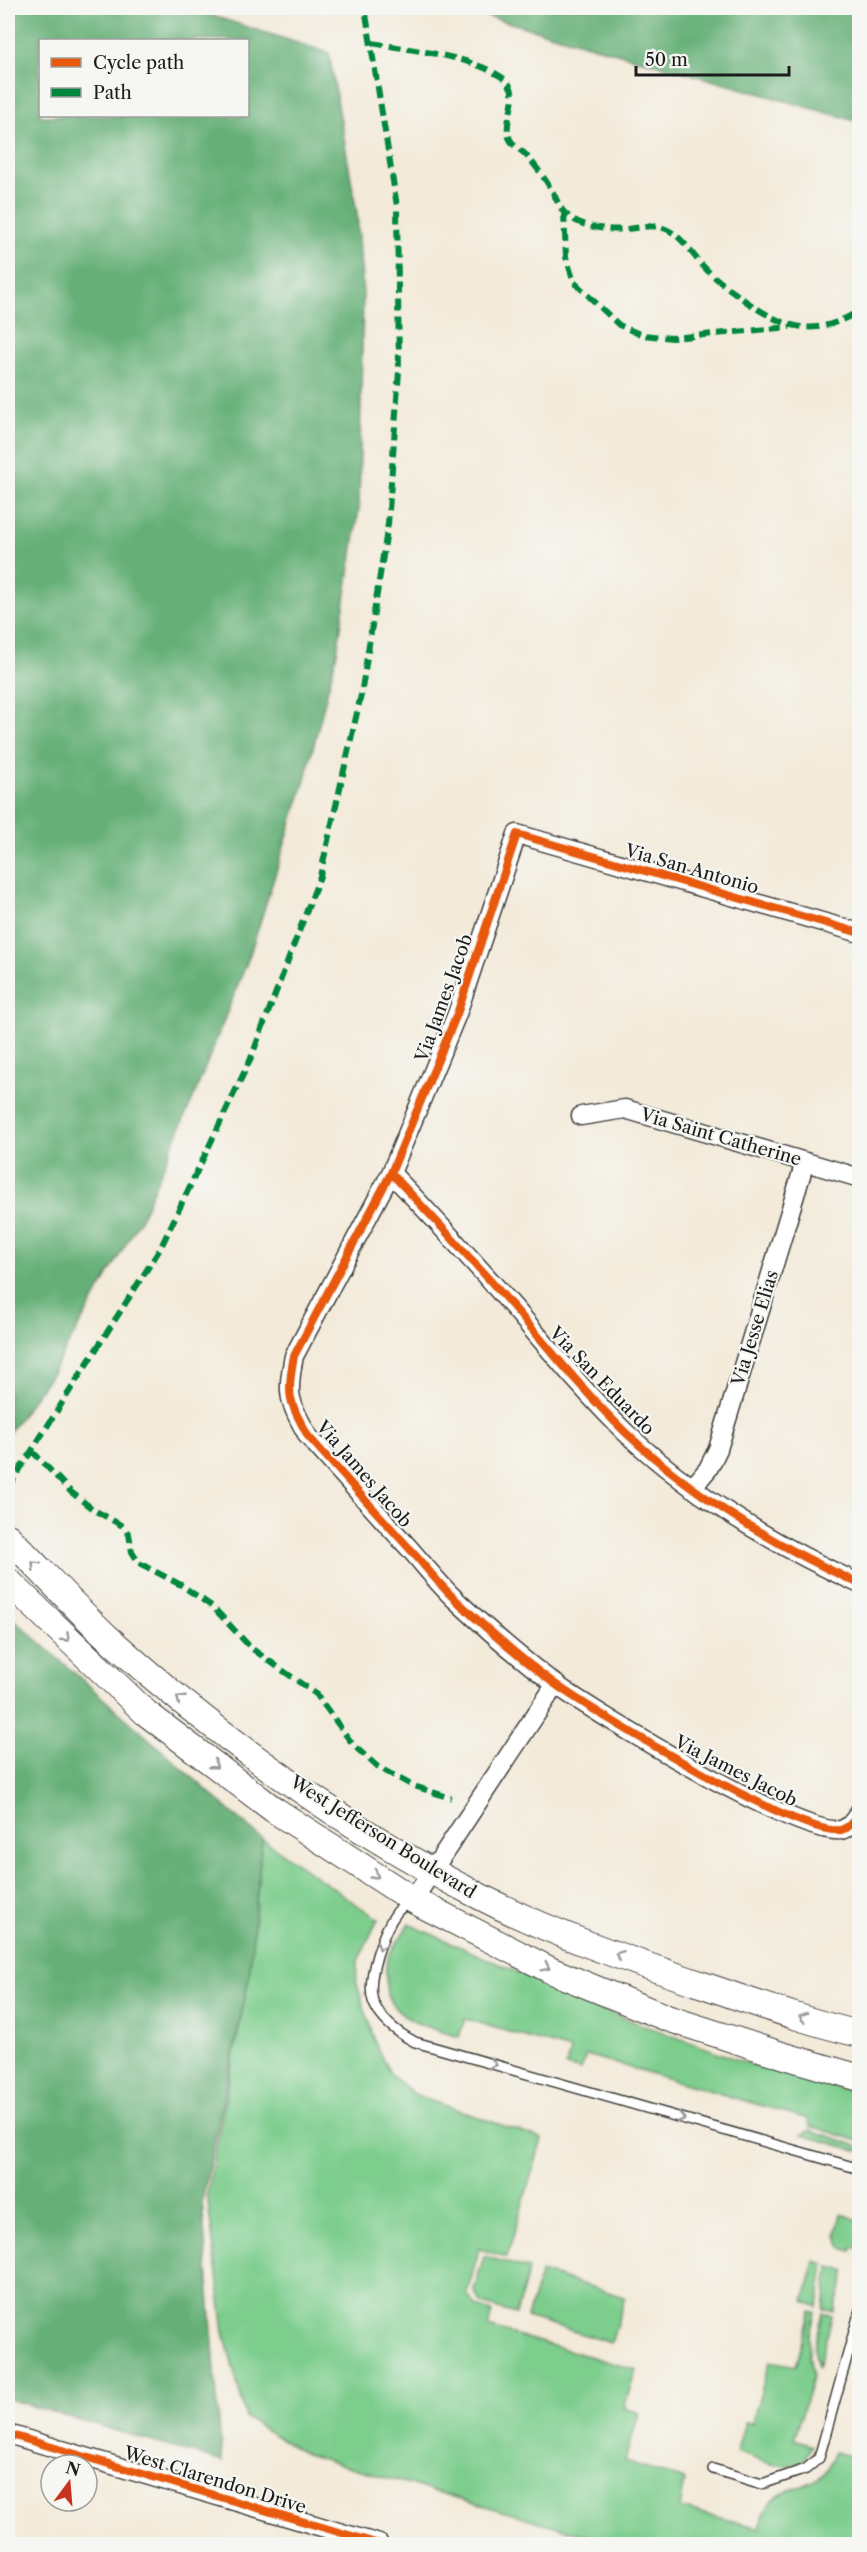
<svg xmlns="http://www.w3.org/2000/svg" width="867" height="2552" viewBox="0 0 867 2552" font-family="'Libre Caslon Text',serif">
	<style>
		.green { fill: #7dcd8d; stroke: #4c7454; stroke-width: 1.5 }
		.forest { fill: #66b078; stroke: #41664a; stroke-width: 1.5; fill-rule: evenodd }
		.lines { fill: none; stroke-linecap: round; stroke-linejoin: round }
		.lane-casing { stroke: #3c3b38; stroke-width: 12 }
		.street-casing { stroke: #3c3b38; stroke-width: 21 }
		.secondary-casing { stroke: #3c3b38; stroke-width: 28 }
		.lane { stroke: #fff; stroke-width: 9 }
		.street { stroke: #fff; stroke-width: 18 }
		.secondary { stroke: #fff; stroke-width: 26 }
		.quiet { stroke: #00873e; stroke-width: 6; stroke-dasharray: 12 6; stroke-linecap: butt }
		.cycleway-casing { stroke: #f6f6f2; stroke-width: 11 }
		.cycleway { stroke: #e8590c; stroke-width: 8 }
		.oneway { stroke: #999 }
		.labels { text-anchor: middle; stroke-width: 4.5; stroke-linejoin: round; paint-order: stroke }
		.street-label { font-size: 18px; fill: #1c1c1c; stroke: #f6f6f2 }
	</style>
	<rect width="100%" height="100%" fill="#f6f6f2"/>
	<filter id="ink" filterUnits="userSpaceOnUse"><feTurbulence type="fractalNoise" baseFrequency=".0167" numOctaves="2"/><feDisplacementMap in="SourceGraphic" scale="12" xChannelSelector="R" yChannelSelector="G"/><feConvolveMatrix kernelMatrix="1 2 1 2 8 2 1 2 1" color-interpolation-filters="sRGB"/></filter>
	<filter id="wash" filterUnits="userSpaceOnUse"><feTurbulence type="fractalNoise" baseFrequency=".008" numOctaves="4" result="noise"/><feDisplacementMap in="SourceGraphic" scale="24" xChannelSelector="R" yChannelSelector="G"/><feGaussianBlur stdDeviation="1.35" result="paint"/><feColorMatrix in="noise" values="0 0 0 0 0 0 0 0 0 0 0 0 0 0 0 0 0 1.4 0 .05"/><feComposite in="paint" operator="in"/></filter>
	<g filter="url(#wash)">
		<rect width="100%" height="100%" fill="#f3ead9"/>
		<!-- green -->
		<path class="green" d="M 262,1839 L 378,1919 L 358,1961 L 356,1981 L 377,2048 L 391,2075 L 417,2096 L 542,2139 L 507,2257 L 479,2249 L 467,2294 L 477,2307 L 492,2312 L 488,2327 L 636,2370 L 624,2408 L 639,2413 L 625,2461 L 685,2480 L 680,2508 L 760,2528 C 761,2523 762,2515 765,2510 C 782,2476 821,2500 834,2452 L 851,2456 L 859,2426 L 859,2544 L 616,2544 L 305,2454 L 246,2418 L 224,2332 L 207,2194 L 249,1977 Z
			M 409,1924 L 602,2010 L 750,2064 L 859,2093 L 859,2141 L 810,2126 L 808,2119 L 586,2055 L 581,2070 L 566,2066 L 570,2050 L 465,2019 L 459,2037 C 429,2027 383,2020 386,1979 C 386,1973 385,1966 387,1960 C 392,1948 402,1936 409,1924 Z
			M 810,2130 L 859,2146 L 859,2151 L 802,2135 Z
			M 841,2214 L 859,2220 L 859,2249 L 853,2247 L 851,2251 L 842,2248 L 836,2233 Z
			M 484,2256 L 529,2269 L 516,2314 L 482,2304 L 474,2290 Z
			M 815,2261 L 824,2264 L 818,2307 L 804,2301 Z
			M 829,2267 L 846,2271 L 834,2312 L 824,2309 Z
			M 541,2272 L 625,2297 L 611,2343 L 527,2317 Z
			M 811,2311 L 815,2312 L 810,2335 L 809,2355 L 813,2377 L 794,2439 L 812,2445 C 798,2481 764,2461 736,2452 L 745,2422 L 752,2423 L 770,2361 L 796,2366 Z
			M 823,2313 L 832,2317 L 818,2368 L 814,2348 Z"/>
		<!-- forest -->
		<path class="forest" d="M 8,8 L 189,8 L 329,53 L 357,213 L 363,294 L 359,508 L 337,653 L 305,780 L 249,957 L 194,1096 L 141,1218 L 53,1371 L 8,1434 ZM 40,40 L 248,40 L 248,116 L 40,116 Z
			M 458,8 L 859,8 L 859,123 L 859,122 Z
			M 8,1614 L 262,1839 L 249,1977 L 202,2201 L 222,2462 L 8,2399 Z"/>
	</g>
	<g filter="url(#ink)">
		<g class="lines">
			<!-- lane casing -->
			<g class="lane-casing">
				<path id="lane" d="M 411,1901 C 407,1904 400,1908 397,1912 C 383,1930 366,1979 373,2001 C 380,2020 398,2033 415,2042 L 860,2169
					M 713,2469 L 762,2484 L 806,2469 L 819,2458 L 860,2310"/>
			</g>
			<!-- street casing -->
			<g class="street-casing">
				<path id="street" d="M 860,933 L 517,834 L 457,1014 L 391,1173 L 294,1356 C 286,1396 289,1401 308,1436 C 342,1474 375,1511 409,1548 C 425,1566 440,1586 458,1602 C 489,1631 521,1659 555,1684 C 597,1714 799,1837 841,1830 C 849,1828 856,1818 860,1811
					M 581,1116 L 625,1109 L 860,1178
					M 391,1173 C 434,1218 475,1263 516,1310 C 551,1351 586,1394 625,1432 C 692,1495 776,1546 860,1584
					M 692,1488 L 708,1469 L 718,1449 L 805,1162
					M 413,1900 L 556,1684
					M 8,2434 L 379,2544"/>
			</g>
			<!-- secondary casing -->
			<g class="secondary-casing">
				<path id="secondary" d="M 8,1537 C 41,1570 73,1605 107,1637 C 215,1735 347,1829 477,1895 C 550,1933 629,1960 706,1986 C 756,2003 807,2022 860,2034
					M 8,1581 L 146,1713 L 273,1809 L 413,1900 L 552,1971 L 667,2018 L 785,2056 L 860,2078"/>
			</g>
			<!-- lane -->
			<use href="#lane" class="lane"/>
			<!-- street -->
			<use href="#street" class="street"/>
			<!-- secondary -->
			<use href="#secondary" class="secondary"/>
			<!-- quiet -->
			<path class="quiet" d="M 372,43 C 411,50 466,55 500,76 C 525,92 505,112 508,134 C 510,144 518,148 525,154 C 535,165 545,178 552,191 C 556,197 558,205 563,211 C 576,227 607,231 627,229 C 639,228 650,224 663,228 C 680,233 690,252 702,265 C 715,279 732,291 747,302 C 788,330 816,338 860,310
				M 564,212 L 566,257 L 574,282 L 619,325 L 642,335 L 672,338 L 790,327
				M 31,1450 L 71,1492 L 94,1510 L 121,1525 L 129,1534 L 132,1552 L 139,1563 L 181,1585 L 213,1607 L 251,1648 L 316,1694 L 354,1746 L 378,1767 L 411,1785 L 451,1798
				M 8,1488 L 160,1249 L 251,1058 L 320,876 L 361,695 L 388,524 L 399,371 L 397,206 L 365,8"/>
			<!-- cycleway casing -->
			<g class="cycleway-casing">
				<path id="cycleway" d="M 860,933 L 517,834 L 457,1014 L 391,1173 L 294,1356 C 286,1396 289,1401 308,1436 C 342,1474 375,1511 409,1548 C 425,1566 440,1586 458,1602 C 489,1631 521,1659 555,1684 C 597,1714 799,1837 841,1830 C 849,1828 856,1818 860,1811
					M 391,1173 C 434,1218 475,1263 516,1310 C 551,1351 586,1394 625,1432 C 692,1495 776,1546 860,1584
					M 8,2434 L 379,2544"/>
			</g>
			<!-- cycleway -->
			<use href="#cycleway" class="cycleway"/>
		</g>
		<!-- one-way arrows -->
		<defs><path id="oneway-chevron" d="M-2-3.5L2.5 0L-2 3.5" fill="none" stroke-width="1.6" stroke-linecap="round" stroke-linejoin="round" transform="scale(1.5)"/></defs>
		<g class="oneway">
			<use href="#oneway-chevron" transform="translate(35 1565) rotate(-135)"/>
			<use href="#oneway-chevron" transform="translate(66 1638) rotate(43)"/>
			<use href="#oneway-chevron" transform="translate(180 1699) rotate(-141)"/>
			<use href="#oneway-chevron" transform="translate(214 1765) rotate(38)"/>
			<use href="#oneway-chevron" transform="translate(375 1875) rotate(33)"/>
			<use href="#oneway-chevron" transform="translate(381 1946) rotate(107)"/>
			<use href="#oneway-chevron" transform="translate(619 1955) rotate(-159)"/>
			<use href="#oneway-chevron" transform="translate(546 1967) rotate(26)"/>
			<use href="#oneway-chevron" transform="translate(803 2017) rotate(-164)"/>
			<use href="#oneway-chevron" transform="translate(493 2064) rotate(16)"/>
			<use href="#oneway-chevron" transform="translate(681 2118) rotate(16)"/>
		</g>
	</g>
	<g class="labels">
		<!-- street labels -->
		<g class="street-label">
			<text transform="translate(692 869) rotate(16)" y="6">Via San Antonio</text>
			<text transform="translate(444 998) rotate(-70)" y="6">Via James Jacob</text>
			<text transform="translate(721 1137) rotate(16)" y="6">Via Saint Catherine</text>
			<text transform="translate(755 1328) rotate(-73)" y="6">Via Jesse Elias</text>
			<text transform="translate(602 1381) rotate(46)" y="6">Via San Eduardo</text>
			<text transform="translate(364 1474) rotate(49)" y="6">Via James Jacob</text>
			<text transform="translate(736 1771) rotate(27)" y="6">Via James Jacob</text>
			<text transform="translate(383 1837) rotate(32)" y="6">West Jefferson Boulevard</text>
			<text transform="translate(215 2480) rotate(17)" y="6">West Clarendon Drive</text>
		</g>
	</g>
	<!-- margin -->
	<rect width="867" height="2552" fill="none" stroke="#f6f6f2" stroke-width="30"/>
	<!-- legend -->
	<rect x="39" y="39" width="210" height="78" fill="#f6f6f2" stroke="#9f9f9c" stroke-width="1.5"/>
	<rect x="51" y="58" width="30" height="9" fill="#e8590c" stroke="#9f9f9c" stroke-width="1.5"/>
	<text x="93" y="69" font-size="18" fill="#1c1c1c">Cycle path</text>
	<rect x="51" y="88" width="30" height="9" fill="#00873e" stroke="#9f9f9c" stroke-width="1.5"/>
	<text x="93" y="99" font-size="18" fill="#1c1c1c">Path</text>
	<!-- north arrow -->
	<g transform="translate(69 2483) rotate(16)"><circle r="28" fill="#f6f6f2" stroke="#9f9f9c" stroke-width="1.5"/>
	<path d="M0-4.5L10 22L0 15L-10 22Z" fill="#c8321e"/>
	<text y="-9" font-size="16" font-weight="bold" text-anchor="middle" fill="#1c1c1c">N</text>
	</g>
	<!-- scale -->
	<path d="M636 66v9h153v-9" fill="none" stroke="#1c1c1c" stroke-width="3"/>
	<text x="645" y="66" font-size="18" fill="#1c1c1c" stroke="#f6f6f2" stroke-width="4.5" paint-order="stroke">50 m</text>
</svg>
